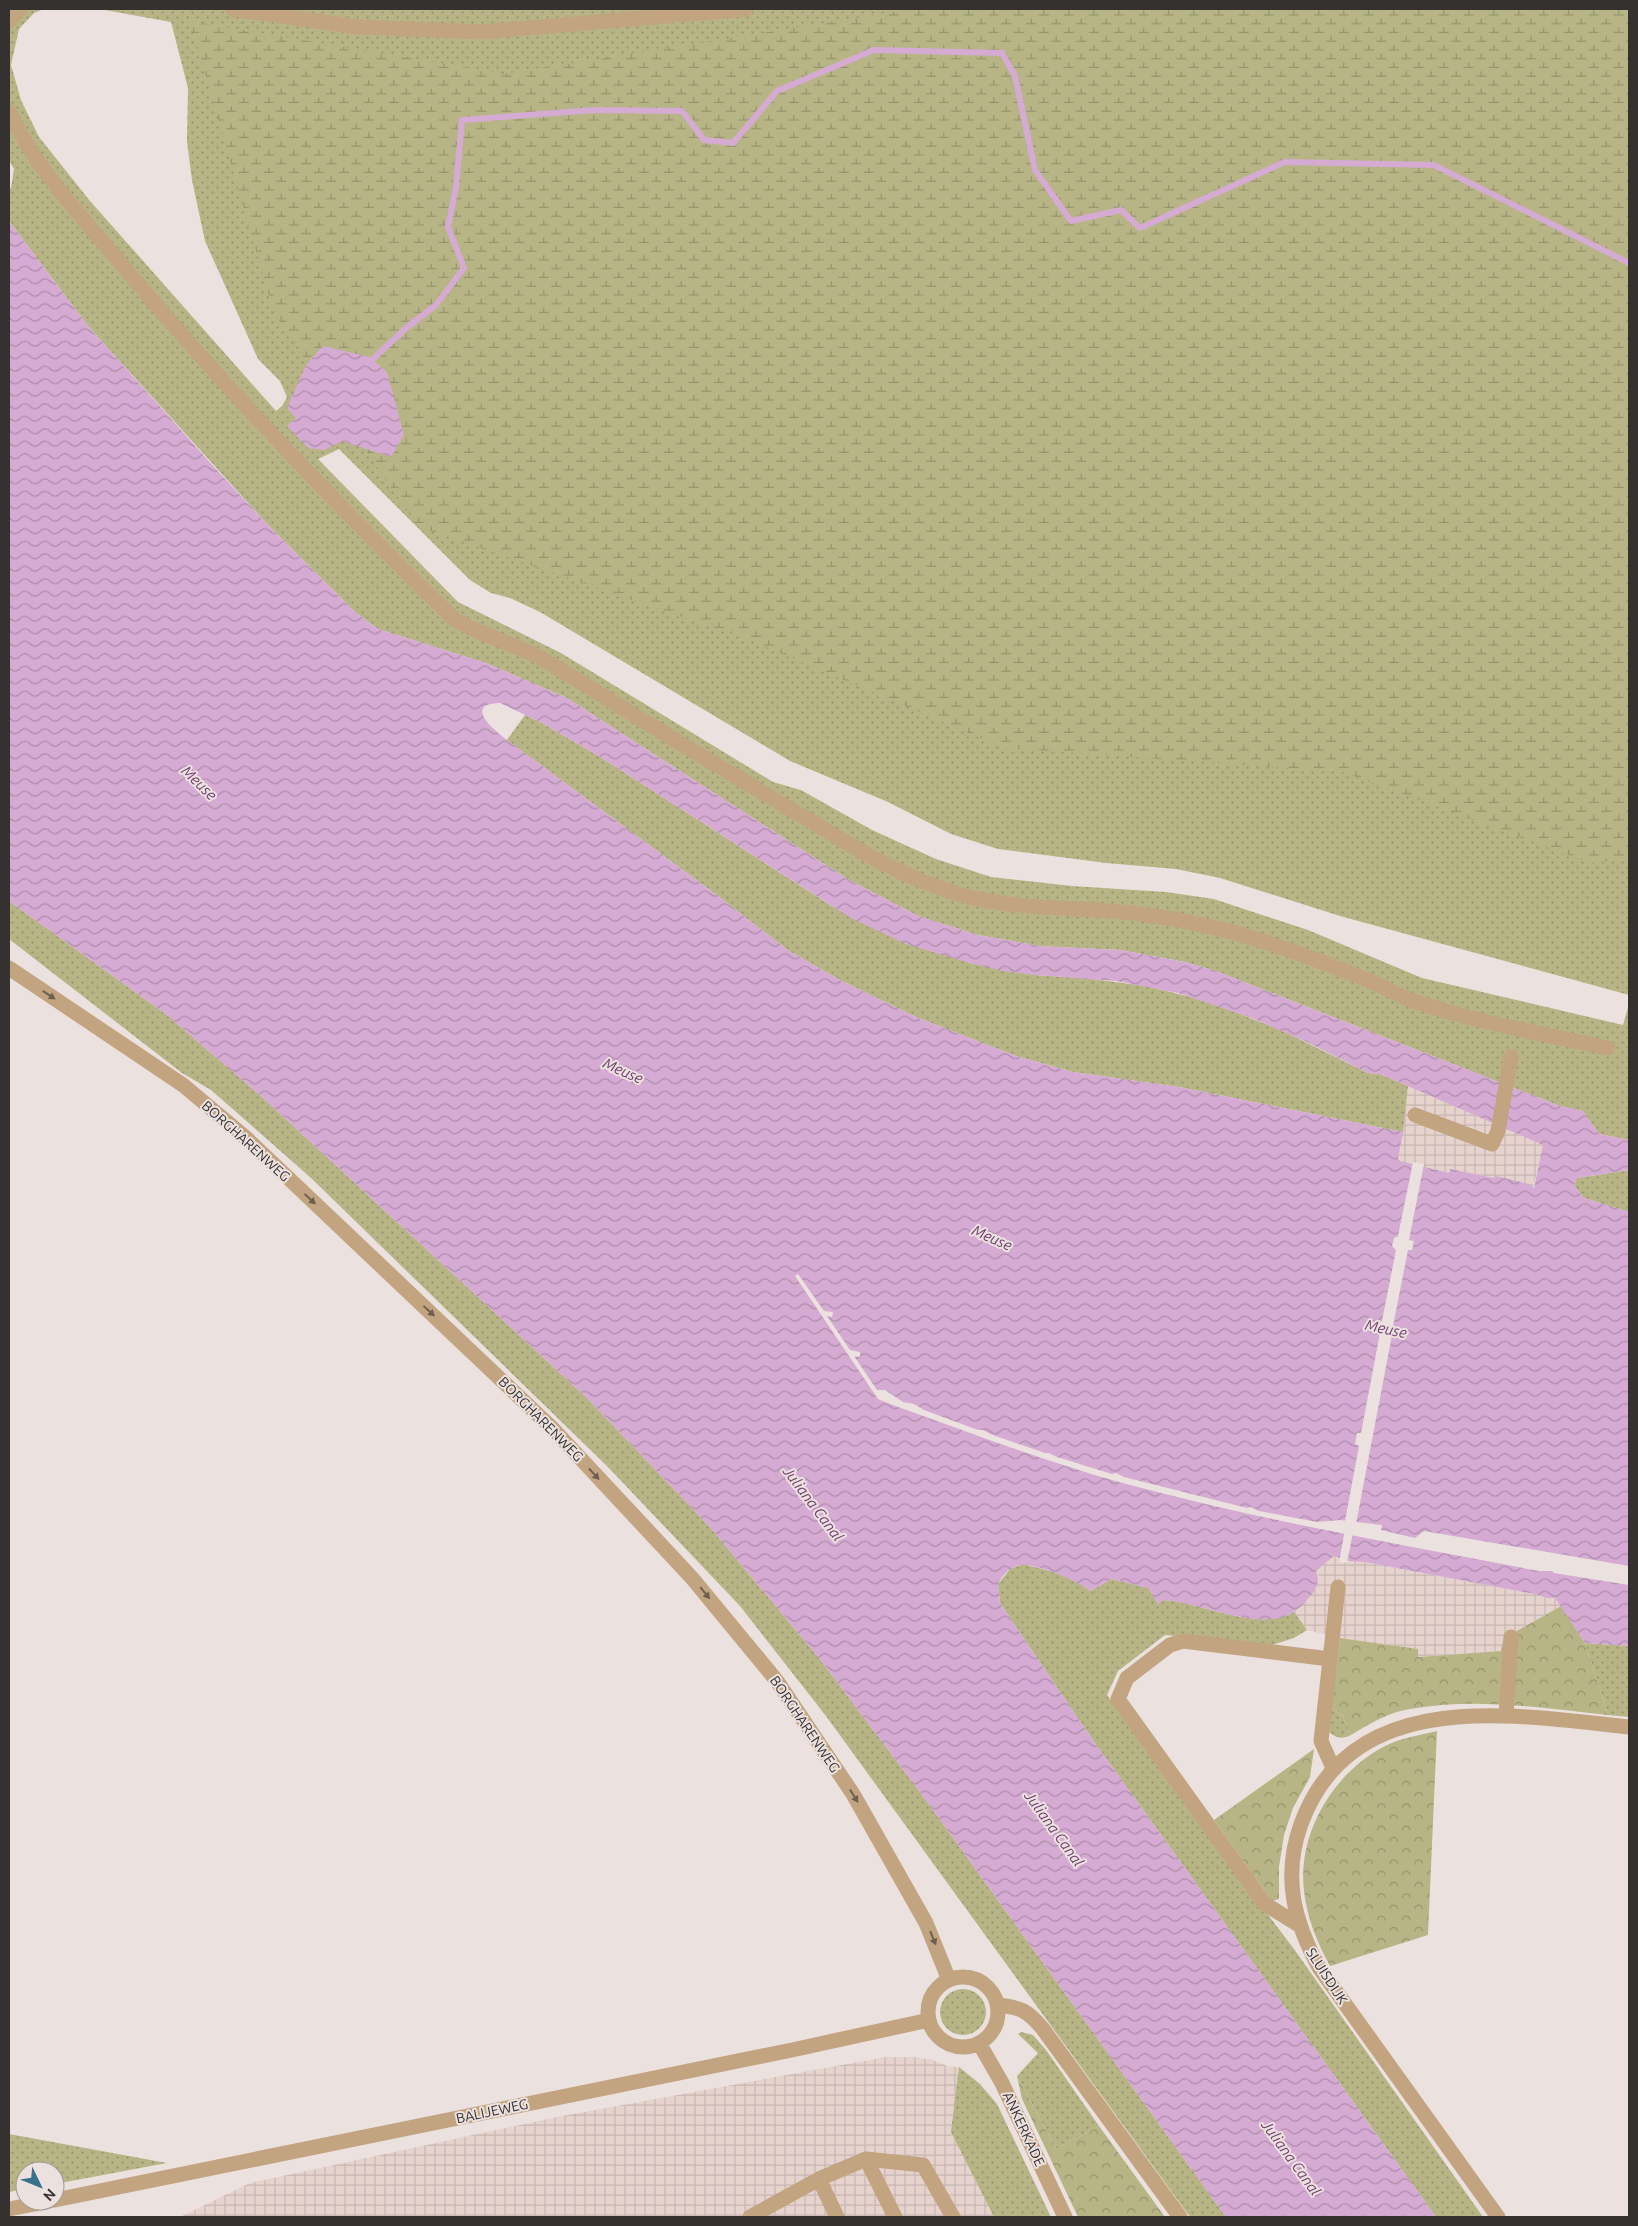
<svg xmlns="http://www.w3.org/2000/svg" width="1638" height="2226" viewBox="0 0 1638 2226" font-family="Ubuntu,sans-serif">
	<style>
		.industrial { fill: url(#industrial-grid) }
		.grass { fill: url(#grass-dots) }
		.forest { fill: url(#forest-crowns) }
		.wetland { fill: url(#wetland-marsh) }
		.water { fill: url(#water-waves); fill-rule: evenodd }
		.pier { fill: #ebe1de }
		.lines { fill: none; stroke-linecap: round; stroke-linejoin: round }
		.stream { stroke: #d6abd3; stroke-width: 6 }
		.minor { stroke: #c2a481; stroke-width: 15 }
		.oneway { fill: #6d5f50 }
		.labels { text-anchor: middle; stroke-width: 4; stroke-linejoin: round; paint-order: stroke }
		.street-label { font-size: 14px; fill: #353130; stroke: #ebe1de }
		.water-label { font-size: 15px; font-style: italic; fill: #733e71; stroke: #ebe1de }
	</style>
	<defs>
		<pattern id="industrial-grid" width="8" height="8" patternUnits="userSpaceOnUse" patternTransform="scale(1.25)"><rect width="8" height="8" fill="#e6d3ce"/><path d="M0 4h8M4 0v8" fill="none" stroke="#c6b6b1"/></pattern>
		<pattern id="grass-dots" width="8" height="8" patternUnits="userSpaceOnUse" patternTransform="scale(1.25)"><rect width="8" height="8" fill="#b7b585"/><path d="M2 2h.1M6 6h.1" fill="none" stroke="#96946d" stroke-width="1.8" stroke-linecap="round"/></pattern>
		<pattern id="forest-crowns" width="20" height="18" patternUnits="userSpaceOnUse" patternTransform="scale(1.25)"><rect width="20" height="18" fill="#b7b585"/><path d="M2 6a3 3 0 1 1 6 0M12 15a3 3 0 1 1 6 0" fill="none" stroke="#96946d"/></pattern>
		<pattern id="wetland-marsh" width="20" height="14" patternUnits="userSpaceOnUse" patternTransform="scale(1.25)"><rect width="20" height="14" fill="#b7b585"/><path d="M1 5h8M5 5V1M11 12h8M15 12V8" fill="none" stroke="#96946d"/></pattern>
		<pattern id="water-waves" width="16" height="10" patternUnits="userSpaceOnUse" patternTransform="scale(1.25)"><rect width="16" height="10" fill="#d6abd3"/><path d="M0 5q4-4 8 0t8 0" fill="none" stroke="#ae8cac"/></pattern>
	</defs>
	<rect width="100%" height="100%" fill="#ebe1de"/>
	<!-- industrial -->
	<path class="industrial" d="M 1408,1086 L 1544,1145 L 1533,1188 L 1494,1178 L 1450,1170 L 1449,1173 L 1435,1171 L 1400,1161 L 1398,1158 Z
		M 1334,1556 L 1535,1594 L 1547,1598 L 1555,1598 L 1561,1606 L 1515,1632 L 1502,1651 L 1418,1657 L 1417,1649 L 1340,1638 L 1307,1630 L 1294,1612 L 1316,1588 L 1319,1576 L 1316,1571 Z
		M 886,2057 L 914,2057 L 933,2060 L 947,2066 L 959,2067 L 1041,2217 L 180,2217 L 250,2183 L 557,2117 Z"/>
	<!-- grass -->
	<path class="grass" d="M 9,9 L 44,9 L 34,13 L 19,29 L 11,65 L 21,100 L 39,137 L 90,201 L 276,411 L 282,406 L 287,397 L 280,381 L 258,359 L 205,241 L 192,180 L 187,142 L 188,88 L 171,22 L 99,9 L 1629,9 L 1629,995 L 1340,916 L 1220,878 L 1176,869 L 1106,863 L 998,849 L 951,834 L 888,802 L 790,761 L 540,612 L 510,598 L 491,593 L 470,580 L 339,449 L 318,459 L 458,602 L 561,653 L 773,782 L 801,790 L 872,830 L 936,859 L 991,877 L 1072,886 L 1166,892 L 1214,899 L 1308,930 L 1422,978 L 1623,1025 L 1629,1004 L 1629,1140 L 1599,1134 L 1583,1111 L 1560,1106 L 1216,971 L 1185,962 L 1120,950 L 1040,946 L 978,935 L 918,916 L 849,880 L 567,698 L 486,663 L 378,629 L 355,612 L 268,525 L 88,326 L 9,221 L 9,189 L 11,188 L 14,169 L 9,160 Z
		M 525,715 L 544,724 L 602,758 L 832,906 L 862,922 L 970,963 L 1035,975 L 1084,978 L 1146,986 L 1207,1001 L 1281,1030 L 1368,1073 L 1380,1074 L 1408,1086 L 1403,1132 L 1179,1087 L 1073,1072 L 1016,1056 L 916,1017 L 840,980 L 789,951 L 718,896 L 507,740 Z
		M 9,901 L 167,1015 L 262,1097 L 587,1398 L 709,1526 L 819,1658 L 920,1792 L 1226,2217 L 1190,2217 L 826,1716 L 740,1606 L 607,1466 L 311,1178 L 211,1090 L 182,1073 L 9,939 Z
		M 1629,1170 L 1629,1212 L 1584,1198 L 1574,1185 L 1577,1178 Z
		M 1023,1564 C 1045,1570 1073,1575 1090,1591 L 1112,1579 L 1149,1588 L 1158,1604 L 1163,1600 C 1203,1602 1258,1633 1294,1612 L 1307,1630 L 1294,1638 L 1272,1645 L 1165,1635 L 1118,1671 L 1107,1695 L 1208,1836 L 1294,1949 L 1483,2217 L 1436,2217 L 1090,1736 L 1000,1603 L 998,1584 L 1010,1569 Z
		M 1585,1643 L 1629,1646 L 1629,1717 L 1608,1715 Z
		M 1331,1708 L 1343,1716 L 1351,1735 C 1342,1739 1337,1739 1329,1732 Z
		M940 2012a23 23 0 1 1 46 0a23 23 0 1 1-46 0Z
		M 1021,2032 L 1033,2035 L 1046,2050 L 1099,2126 L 1056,2149 L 1017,2076 L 1038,2053 L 1018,2034 Z
		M 959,2067 L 980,2084 L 997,2104 L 1051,2217 L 994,2217 L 951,2132 Z
		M 9,2134 L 167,2163 L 55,2184 L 55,2171 L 25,2171 L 25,2189 L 9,2192 Z"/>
	<!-- forest -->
	<path class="forest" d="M 1561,1606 L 1585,1643 L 1608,1715 C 1543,1708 1475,1697 1410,1709 C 1389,1712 1369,1724 1351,1735 L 1343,1716 L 1331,1708 L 1340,1638 L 1418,1649 L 1418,1657 L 1501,1651 L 1504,1636 L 1511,1637 L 1515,1632 Z
		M 1437,1731 L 1428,1935 L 1330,1966 C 1317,1942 1307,1918 1304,1891 C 1297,1833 1334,1772 1385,1746 C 1401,1738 1420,1735 1437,1731 Z
		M 1314,1749 L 1310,1777 L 1293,1808 L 1284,1835 L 1279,1867 L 1279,1899 L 1272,1901 L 1214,1820 Z
		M 1017,2076 L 1056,2149 L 1099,2126 L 1165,2217 L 1078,2217 L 1022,2099 Z"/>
	<!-- wetland -->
	<path class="wetland" d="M 913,9 L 1629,9 L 1629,859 L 1590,863 L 1343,772 L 1004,748 L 752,641 L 417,526 L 274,313 L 190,21 L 504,74 Z"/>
	<!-- water -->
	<path class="water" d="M 9,221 L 88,326 L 215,468 L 268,525 L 355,612 L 378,629 L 486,663 L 567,698 L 849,880 L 918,916 L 978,935 L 1040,946 L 1120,950 L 1185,962 L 1216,971 L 1560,1106 L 1583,1111 L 1599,1134 L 1629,1140 L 1629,1170 L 1577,1178 L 1574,1185 L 1584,1198 L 1629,1212 L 1629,1566 L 1424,1531 L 1415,1538 L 1381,1530 L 1382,1525 L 1340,1520 L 1317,1522 L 1259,1511 L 1251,1507 L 1247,1508 L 1124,1477 L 1116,1473 L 1112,1474 L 1057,1457 L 1049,1453 L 1045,1453 L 990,1434 L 983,1430 L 978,1430 L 924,1410 L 914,1404 L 903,1402 L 885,1390 L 877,1390 L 854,1356 L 860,1357 L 860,1352 L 850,1350 L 827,1316 L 832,1317 L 833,1312 L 824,1311 L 798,1274 L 795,1276 L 878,1399 L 890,1404 C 965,1431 1041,1460 1119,1482 C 1258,1520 1398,1544 1539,1571 L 1552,1571 L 1554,1573 L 1629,1585 L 1629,1646 L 1585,1643 L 1555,1598 L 1547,1598 L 1534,1594 L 1365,1562 L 1349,1561 L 1334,1556 L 1316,1571 C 1320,1579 1317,1589 1311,1595 C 1305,1603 1297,1611 1288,1615 C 1257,1630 1198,1602 1163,1600 L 1158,1604 L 1148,1588 L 1112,1579 L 1090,1591 C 1080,1582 1034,1563 1021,1565 C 1010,1567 1003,1574 998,1584 L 1000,1603 L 1090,1736 L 1436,2217 L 1226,2217 L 920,1792 L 819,1658 L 709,1526 L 587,1398 L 262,1097 L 167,1015 L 9,901 ZM 500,703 L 544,724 L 602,758 L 851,918 L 906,944 L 970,963 L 1003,971 L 1035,975 L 1116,981 L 1178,993 L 1252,1018 L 1309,1043 L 1368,1073 L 1380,1074 L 1543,1145 L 1534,1188 L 1529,1184 L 1496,1176 L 1494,1178 L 1450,1169 L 1449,1173 L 1400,1161 L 1398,1158 L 1403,1132 L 1179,1087 L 1073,1072 L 1016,1056 L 916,1017 L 840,980 L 789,951 L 718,896 L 507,740 C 495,731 462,704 500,703 Z
		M 323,346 L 369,357 L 387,372 L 404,435 L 391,457 L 342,441 L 325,450 L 308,448 L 287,426 L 296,418 L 287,408 L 306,365 Z"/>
	<!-- pier -->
	<path class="pier" d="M 1413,1162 L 1424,1164 L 1409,1240 L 1414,1241 L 1412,1250 L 1408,1250 L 1393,1326 L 1397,1327 L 1396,1335 L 1392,1335 L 1356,1524 L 1342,1522 L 1345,1521 L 1359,1446 L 1355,1444 L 1357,1433 L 1361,1433 L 1380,1333 L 1376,1332 L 1378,1323 L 1382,1321 L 1396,1250 L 1392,1246 L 1394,1238 L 1398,1236 Z
		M 1345,1530 L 1353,1532 L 1347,1563 L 1339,1562 Z"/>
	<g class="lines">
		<!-- stream -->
		<path class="stream" d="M 372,360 L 406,328 L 436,305 L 464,268 L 448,227 L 456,187 L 462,120 L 595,110 L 682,111 L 704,140 L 733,143 L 777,91 L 874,50 L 1002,53 L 1015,76 L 1035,170 L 1071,221 L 1121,210 L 1140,228 L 1285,162 L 1434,165 L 1629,263"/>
		<!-- minor -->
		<path class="minor" d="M 233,9 L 358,27 L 482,32 L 746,9
			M 9,21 L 20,9
			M 9,111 C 36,170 82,216 123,266 C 227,390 337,506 454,619 L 470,628 L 538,656 L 678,742 L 869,856 C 904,874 944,893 984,900 C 1026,908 1068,908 1111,911 C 1152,914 1193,922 1232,932 C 1278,945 1324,962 1367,980 C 1384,986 1400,997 1417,1002 C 1479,1023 1544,1034 1608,1048
			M 9,968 L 183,1085 L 245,1137 L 554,1430 L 692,1578 L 777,1681 L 853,1794 L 926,1923 L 949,1980
			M 1415,1115 L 1492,1144 L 1498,1131 L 1511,1057
			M 1506,1715 L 1511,1637
			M 1333,1768 L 1321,1741 L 1338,1587
			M 1299,1925 L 1265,1904 L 1118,1699 L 1127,1678 L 1170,1645 L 1183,1641 L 1330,1659
			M928 2012a35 35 0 1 1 70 0a35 35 0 1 1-70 0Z
			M 997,2005 C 1021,2007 1028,2011 1043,2029 L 1180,2217
			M 979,2043 L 1002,2083 L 1065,2217
			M 866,2159 L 895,2217
			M 55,2200 L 792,2050 L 929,2020
			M 9,2209 L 50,2201
			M 750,2217 L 819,2179
			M 837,2217 L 819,2179 L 866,2159 L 923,2165 L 953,2217
			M 1498,2217 L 1320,1969 C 1294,1922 1282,1877 1301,1824 C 1352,1685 1513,1715 1629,1727"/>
	</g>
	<!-- one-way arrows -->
	<defs><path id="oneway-solid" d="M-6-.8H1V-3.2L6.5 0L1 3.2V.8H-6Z" transform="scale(1.25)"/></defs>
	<g class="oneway">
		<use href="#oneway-solid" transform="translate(49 995) rotate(34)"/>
		<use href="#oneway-solid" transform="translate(310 1199) rotate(43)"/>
		<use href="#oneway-solid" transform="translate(429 1311) rotate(43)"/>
		<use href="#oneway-solid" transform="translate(594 1474) rotate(47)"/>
		<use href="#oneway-solid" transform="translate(705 1593) rotate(51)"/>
		<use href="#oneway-solid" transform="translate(854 1796) rotate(58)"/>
		<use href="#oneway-solid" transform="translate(933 1938) rotate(68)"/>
	</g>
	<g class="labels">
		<!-- street labels -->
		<g class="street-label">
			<text transform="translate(246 1141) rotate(42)" y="5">BORGHARENWEG</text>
			<text transform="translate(541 1419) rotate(45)" y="5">BORGHARENWEG</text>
			<text transform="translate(805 1724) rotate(56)" y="5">BORGHARENWEG</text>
			<text transform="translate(1327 1976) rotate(57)" y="5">SLUISDIJK</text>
			<text transform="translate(492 2111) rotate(-12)" y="5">BALIJEWEG</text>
			<text transform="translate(1024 2129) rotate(65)" y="5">ANKERKADE</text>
		</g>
		<!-- water labels -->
		<g class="water-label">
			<text transform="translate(199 783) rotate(44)" y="5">Meuse</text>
			<text transform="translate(623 1071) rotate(24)" y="5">Meuse</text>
			<text transform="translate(992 1238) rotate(24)" y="5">Meuse</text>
			<text transform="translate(1386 1329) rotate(12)" y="5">Meuse</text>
			<text transform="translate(813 1504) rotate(53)" y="5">Juliana Canal</text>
			<text transform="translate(1054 1829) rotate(54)" y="5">Juliana Canal</text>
			<text transform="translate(1291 2158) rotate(54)" y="5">Juliana Canal</text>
		</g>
	</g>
	<!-- border -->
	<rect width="1638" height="2226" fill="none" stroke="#353130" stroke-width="20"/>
	<!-- north arrow -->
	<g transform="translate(40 2186) rotate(133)"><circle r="24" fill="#ebe1de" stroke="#a29b98"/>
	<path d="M0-4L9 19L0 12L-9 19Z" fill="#367289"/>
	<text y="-8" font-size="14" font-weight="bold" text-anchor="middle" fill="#353130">N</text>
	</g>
</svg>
